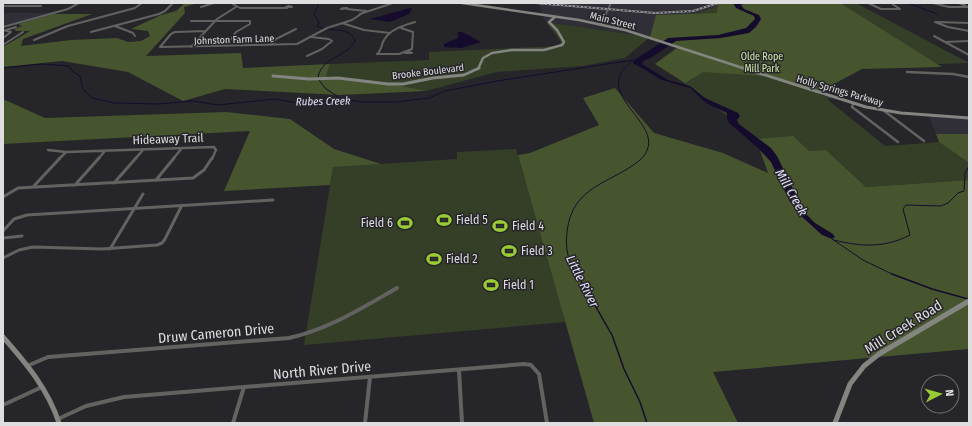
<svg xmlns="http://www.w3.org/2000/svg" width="972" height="426" viewBox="0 0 972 426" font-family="'Fira Sans Condensed',sans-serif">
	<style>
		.built { fill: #302e37 }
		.green { fill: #353e27 }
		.forest { fill: #46552e }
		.water { fill: #150c2d }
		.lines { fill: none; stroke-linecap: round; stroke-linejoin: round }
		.stream-far1 { stroke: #150c2d; stroke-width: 1 }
		.stream { stroke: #150c2d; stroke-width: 1.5 }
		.street-far3 { stroke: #626360; stroke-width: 2 }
		.street-far2 { stroke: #626360; stroke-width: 2.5 }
		.street-far1 { stroke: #626360; stroke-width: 3 }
		.street { stroke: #626360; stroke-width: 4 }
		.secondary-far2 { stroke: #838581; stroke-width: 2.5 }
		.secondary-far1 { stroke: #838581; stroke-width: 3 }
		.secondary { stroke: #838581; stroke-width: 5 }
		.rail-casing { stroke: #9a9a9d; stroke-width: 2 }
		.rail { stroke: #26252a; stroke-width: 1; stroke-dasharray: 2; stroke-linecap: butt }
		.labels { text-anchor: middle; stroke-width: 3; stroke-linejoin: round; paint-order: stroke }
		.far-street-label { font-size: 10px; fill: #dedee1; stroke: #26252a }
		.far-park-label { font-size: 10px; fill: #d0eba8; stroke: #26252a }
		.far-water-label { font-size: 11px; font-style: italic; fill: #e4e0fb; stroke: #26252a }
		.street-label { font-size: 12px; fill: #dedee1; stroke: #26252a }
		.poi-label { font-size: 12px; fill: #dedee1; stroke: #26252a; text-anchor: start }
		.water-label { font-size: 13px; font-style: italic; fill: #e4e0fb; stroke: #26252a }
		.near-street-label { font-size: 14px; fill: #dedee1; stroke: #26252a }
	</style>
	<rect width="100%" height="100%" fill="#26252a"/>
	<!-- built -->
	<path class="built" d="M 539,3 L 718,3 L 717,13 L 650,37 L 546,22 L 542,15 Z
		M 3,13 L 55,13 L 3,28 Z
		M 929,116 L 969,118 L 969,134 L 936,134 Z"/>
	<!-- green -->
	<path class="green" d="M 727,3 L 856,3 L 969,63 L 855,67 L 816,90 L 821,95 L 832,98 L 827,99 L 885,146 L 939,142 L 969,163 L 969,180 L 866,187 L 826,150 L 809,151 L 756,139 L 729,123 L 731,119 L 714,106 L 707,103 L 680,80 L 655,64 L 678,46 L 701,14 L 699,12 L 717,7 Z
		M 546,22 L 650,37 L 625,58 L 583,66 L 497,72 L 426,91 L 394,84 L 325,79 L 330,64 L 429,60 L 429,52 L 559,46 L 561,42 Z
		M 516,149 L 566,322 L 304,345 L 333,167 L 457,159 L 457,152 Z"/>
	<!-- forest -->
	<path class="forest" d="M 185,3 L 198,3 L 184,7 L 185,13 L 146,56 L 241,53 L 243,68 L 330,64 L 325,79 C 360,79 393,83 426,91 L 340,95 L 225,89 L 183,101 L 128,72 L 62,61 L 3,67 L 3,47 L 30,31 L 16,31 L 14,29 L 22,26 L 18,24 L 54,14 L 92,14 L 23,39 L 21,46 L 71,40 L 117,38 L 128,42 L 141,41 L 150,36 L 148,31 L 131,29 L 161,15 L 176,11 Z
		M 718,3 L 840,3 L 942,67 L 862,69 L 817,93 L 764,76 L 703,72 L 685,83 L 655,64 L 679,47 L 650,37 L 656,15 L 717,13 Z
		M 615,88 L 654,133 L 723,153 L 768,173 L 756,139 L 793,136 L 809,151 L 826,150 L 866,187 L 969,180 L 969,349 L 713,372 L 738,423 L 594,423 L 518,155 L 530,153 L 599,125 L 583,98 Z
		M 3,99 L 45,118 L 226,112 L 290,119 L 334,149 L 381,164 L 333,167 L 330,185 L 224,191 L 250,131 L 3,144 Z
		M 936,134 L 969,134 L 969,163 L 939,142 Z"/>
	<!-- water -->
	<path class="water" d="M 733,3 L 745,3 L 741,5 L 744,9 L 759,15 L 761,19 L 756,27 L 749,33 L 721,38 L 676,41 L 649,59 L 644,60 L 642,64 L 668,80 L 690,86 L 705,98 L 738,113 L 740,116 L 737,120 L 739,124 L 771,148 L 777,156 L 804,212 L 815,223 L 833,234 L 835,237 L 832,239 L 822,235 L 798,213 L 789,200 L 771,162 L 757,147 L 729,123 L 727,119 L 727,113 L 706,103 L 690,88 L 662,80 L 633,63 L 633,61 L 668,38 L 718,35 L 746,28 L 755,19 L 754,16 L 736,8 Z
		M 410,8 L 412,9 L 409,14 L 390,22 L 370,19 Z
		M 458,32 L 462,32 L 481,42 L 461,48 L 444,47 L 444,44 L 458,38 Z"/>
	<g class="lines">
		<!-- stream-far1 -->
		<path class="stream-far1" d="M 319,3 L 314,15 L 319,22 L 317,26 L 323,28
			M 908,3 L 937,14
			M 3,68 L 42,64 L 69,66 L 73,72 L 80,76 L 83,89 L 92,98 L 114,103 L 159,104 L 193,101 L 218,105 L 275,99 L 297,103 L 323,102 L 341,99 L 362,102 L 396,102 L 429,98 L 445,91 L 497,81 L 633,60
			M 318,77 C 323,55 345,59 355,41 C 351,29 340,31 329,29
			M 319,80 L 325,88 L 341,99
			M 832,239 L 863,260 L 894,275
			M 834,240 C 861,247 885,248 910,235 L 903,209 L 906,205 L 941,206 L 948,203 L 958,193 L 964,191 L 965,173 L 969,166
			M 577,275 C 568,262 565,248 567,232 C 572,185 611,184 640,160 C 671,130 608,105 620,75 C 622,70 628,65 632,61"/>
		<!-- stream -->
		<path class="stream" d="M 577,274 L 612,335 L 624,369 L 640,402 L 647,423
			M 892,274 L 932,289 L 968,299"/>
		<!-- street-far3 -->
		<path class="street-far3" d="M 231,3 L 240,8 L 287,8
			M 868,3 L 881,9 L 900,9 L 891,3
			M 933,3 L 949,7 L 969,7
			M 959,3 L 966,6
			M 3,6 L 41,6
			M 289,6 L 292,7 L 286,7 Z
			M 201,7 L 214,3
			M 344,8 L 347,8 L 341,9 Z
			M 347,9 L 366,11
			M 360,14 L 393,3
			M 191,21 L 250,21 L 250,24 L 236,32 L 226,46
			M 935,22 L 948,27 L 969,31
			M 937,22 L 969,23
			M 342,23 L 364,30 L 390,33
			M 601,24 L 611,3
			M 115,26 L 133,33 L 135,36
			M 3,27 L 68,9 L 79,3
			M 3,30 L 11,32 L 3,38
			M 6,30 L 16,27
			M 206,31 L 175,32 L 171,34 L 160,47 L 297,44 L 327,28 L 352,20 L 361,14
			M 91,32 L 159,14 L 165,11 L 173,3
			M 934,36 L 969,55
			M 34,40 L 68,26 L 135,8 L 142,3
			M 945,42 L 969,41
			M 3,45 L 23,32
			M 271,45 L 276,39 L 296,29
			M 191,47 L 217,19 L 236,7
			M 405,53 L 412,53 L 409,52
			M 377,54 L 399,54 L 412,49 L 413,32 L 401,28
			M 377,54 C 382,50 381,45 384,40 C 390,29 405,25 415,22
			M 307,56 L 322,49 L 332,41 L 329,39 L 311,37"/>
		<!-- street-far2 -->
		<path class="street-far2" d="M 907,72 L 953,74 L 969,77
			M 853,104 L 852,107 L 898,142
			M 883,110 L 924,141
			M 48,150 L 66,152 L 214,147 L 216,150 L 212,159
			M 59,159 L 66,152
			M 98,159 L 105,151
			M 135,159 L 143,150
			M 173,159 L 182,148"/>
		<!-- street-far1 -->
		<path class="street-far1" d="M 156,180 L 174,158
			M 114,183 L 136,158
			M 75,185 L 99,158
			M 33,187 L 60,158
			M 3,197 L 18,188 L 193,178 L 204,170 L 212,158
			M 3,231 L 14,219 L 27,215 L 273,200
			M 3,238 L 22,236
			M 110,249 L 143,194
			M 3,258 L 19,250 L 33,247 L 102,249 L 157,245 L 162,243 L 165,239 L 182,205"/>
		<!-- street -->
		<path class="street" d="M 27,366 L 48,357 L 289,338 C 329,329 362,308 397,288
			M 459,370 L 462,423
			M 3,405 L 42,387
			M 58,419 L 86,406 L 124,397 L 524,364 L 531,365 L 539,374 L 547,423
			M 233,423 L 244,387
			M 365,423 L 370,377"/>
		<!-- secondary-far2 -->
		<path class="secondary-far2" d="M 462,3 L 579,20 L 625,30 L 746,69
			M 478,69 L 483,58 L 492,53 L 512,50 L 544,50 L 562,45 L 564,42 L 557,30 L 549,22 L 555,17"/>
		<!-- secondary-far1 -->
		<path class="secondary-far1" d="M 743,68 L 866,107 L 901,113 L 969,118
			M 273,76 L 309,79 L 338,78 L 388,84 L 403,84 L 433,78 L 464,75 L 479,68"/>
		<!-- secondary -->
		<path class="secondary" d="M 3,337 C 26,363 48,389 59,423
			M 835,423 L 850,384 L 864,366 L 879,354 L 969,301"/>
		<!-- rail casing -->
		<g class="rail-casing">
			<path id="rail" d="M 535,3 L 655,13 L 693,11 L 718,3"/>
		</g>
		<!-- rail -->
		<use href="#rail" class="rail"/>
	</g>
	<!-- icons -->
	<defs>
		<g id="stadium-bare" transform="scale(1.2)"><path d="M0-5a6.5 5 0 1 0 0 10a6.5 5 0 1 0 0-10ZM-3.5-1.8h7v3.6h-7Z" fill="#9acb34" stroke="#26252a" stroke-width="2.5" paint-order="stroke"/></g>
	</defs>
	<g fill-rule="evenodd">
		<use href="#stadium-bare" x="444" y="220"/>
		<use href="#stadium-bare" x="405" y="223"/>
		<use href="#stadium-bare" x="500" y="226"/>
		<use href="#stadium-bare" x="509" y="251"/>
		<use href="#stadium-bare" x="434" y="259"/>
		<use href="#stadium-bare" x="491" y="285"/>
	</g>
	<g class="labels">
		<!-- far-street labels -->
		<g class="far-street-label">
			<text transform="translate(613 20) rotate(14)" y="4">Main Street</text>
			<text transform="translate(234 39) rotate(-2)" y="4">Johnston Farm Lane</text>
			<text transform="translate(428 71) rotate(-7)" y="4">Brooke Boulevard</text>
			<text transform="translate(840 90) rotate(16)" y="4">Holly Springs Parkway</text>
		</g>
		<!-- far-park labels -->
		<g class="far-park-label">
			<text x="762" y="60">Olde Rope<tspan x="762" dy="12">Mill Park</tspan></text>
		</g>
		<!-- far-water labels -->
		<g class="far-water-label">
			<text transform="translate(323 101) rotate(-1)" y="4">Rubes Creek</text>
		</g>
		<!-- street labels -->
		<g class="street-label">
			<text transform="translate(168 139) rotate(-2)" y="4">Hideaway Trail</text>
		</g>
		<!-- poi labels -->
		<g class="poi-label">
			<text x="456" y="224">Field 5</text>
			<text x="393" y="227" text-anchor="end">Field 6</text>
			<text x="512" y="230">Field 4</text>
			<text x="521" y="255">Field 3</text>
			<text x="446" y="263">Field 2</text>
			<text x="503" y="289">Field 1</text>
		</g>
		<!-- water labels -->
		<g class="water-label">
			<text transform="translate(792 192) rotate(60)" y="5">Mill Creek</text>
			<text transform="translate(583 281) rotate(63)" y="5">Little River</text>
		</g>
		<!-- near-street labels -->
		<g class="near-street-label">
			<text transform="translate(903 327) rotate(-32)" y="5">Mill Creek Road</text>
			<text transform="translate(216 333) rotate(-5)" y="5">Druw Cameron Drive</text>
			<text transform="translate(322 370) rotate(-5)" y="5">North River Drive</text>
		</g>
	</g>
	<!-- border -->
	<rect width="972" height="426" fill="none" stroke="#dedee1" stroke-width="8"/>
	<!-- north arrow -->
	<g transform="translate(940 394) rotate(84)"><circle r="19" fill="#26252a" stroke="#706f73"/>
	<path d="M0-3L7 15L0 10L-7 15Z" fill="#9acb34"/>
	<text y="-6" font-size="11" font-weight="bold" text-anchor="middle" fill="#dedee1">N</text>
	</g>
</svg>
